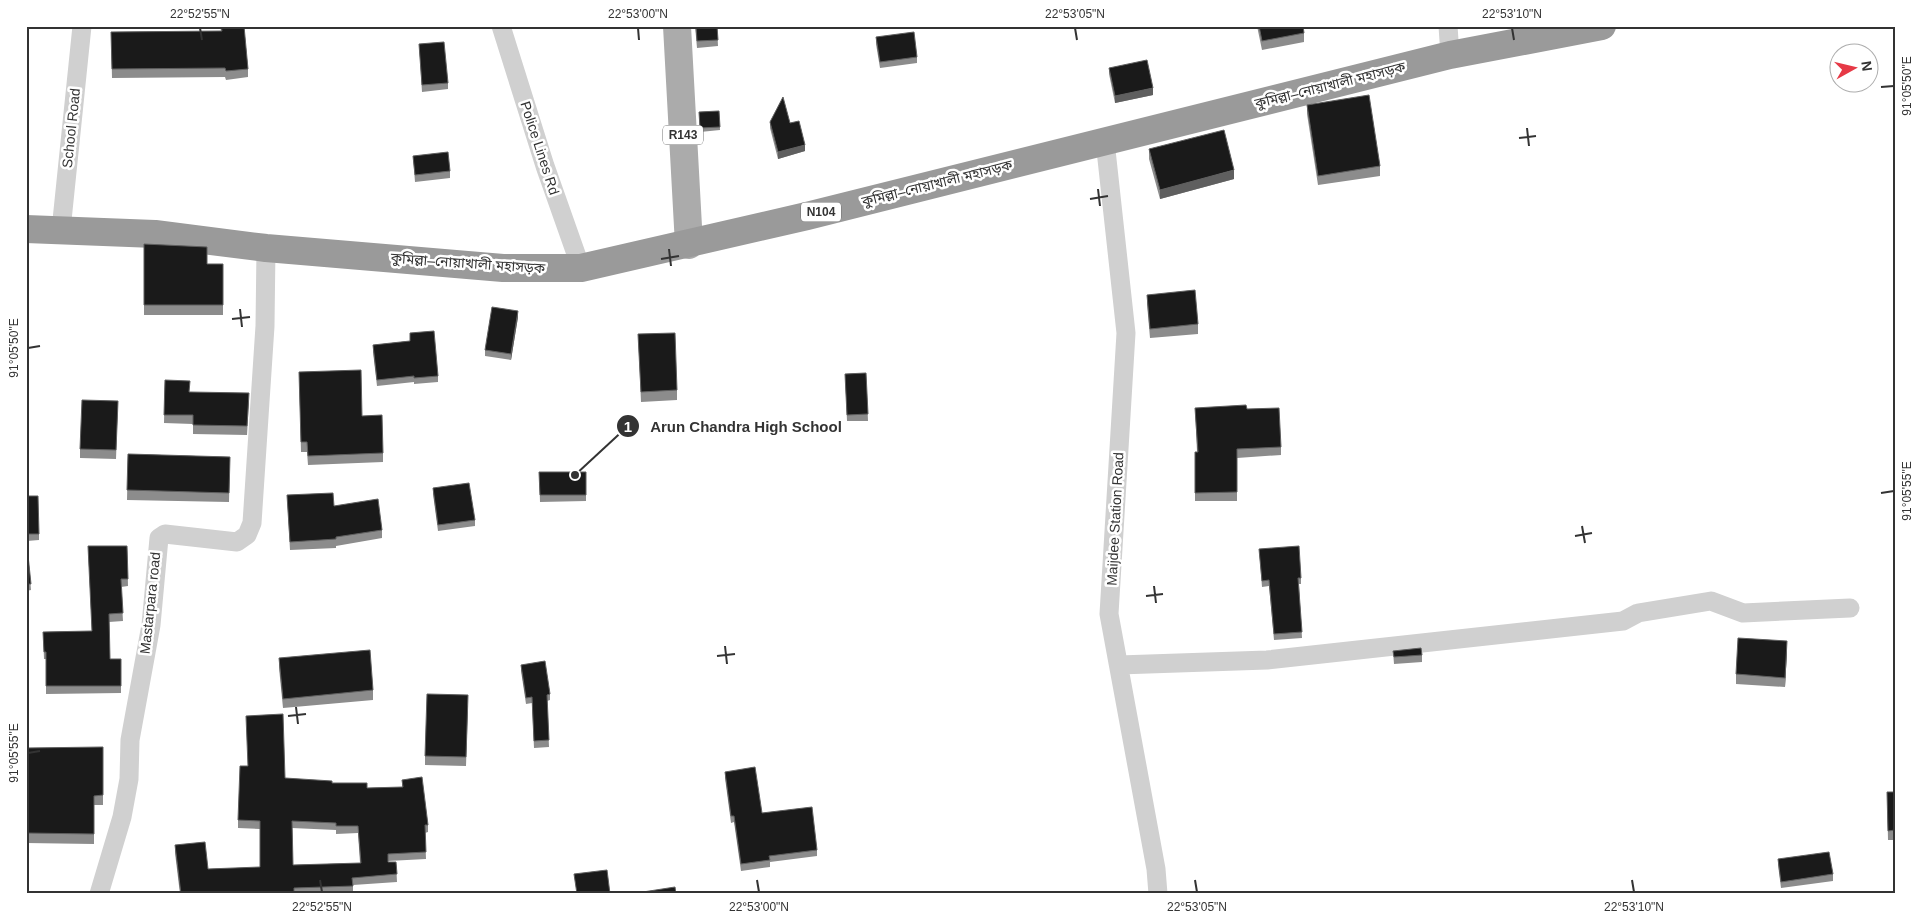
<svg xmlns="http://www.w3.org/2000/svg" width="1921" height="920" viewBox="0 0 1921 920" font-family="Arial,'Noto Sans Bengali',sans-serif">
	<style>
		.lines { fill: none; stroke-linecap: round; stroke-linejoin: round }
		.street { stroke: #d0d0d0; stroke-width: 19 }
		.primary { stroke: #ababab; stroke-width: 28 }
		.highway { stroke: #9a9a9a; stroke-width: 28 }
		.wall { fill: #8c8c8c; fill-rule: evenodd }
		.shaded-wall { fill: #5f5f5f }
		.building { fill: #1a1a1a; stroke: #5f5f5f; fill-rule: evenodd }
		.ticks { fill: none; stroke: #333; stroke-width: 2 }
		.labels { text-anchor: middle; stroke-width: 5; stroke-linejoin: round; paint-order: stroke }
		.shield { fill: #fff; stroke: #707070; stroke-width: 1 }
		.shield-label { font-size: 12px; font-weight: bold; fill: #333 }
		.street-label { font-size: 14px; fill: #333; stroke: #fff }
		.leader { fill: none; stroke: #333; stroke-width: 2 }
		.callout-dot { fill: #333; stroke: #fff; stroke-width: 2 }
		.mark-label { font-size: 15px; text-anchor: middle; font-weight: bold; fill: #fff }
		.callout-label { font-size: 15px; text-anchor: middle; font-weight: bold; fill: #333; stroke: #fff; stroke-width: 5; stroke-linejoin: round; paint-order: stroke }
		.neatline { fill: none; stroke: #333; stroke-width: 2 }
		.ticks-label { font-size: 12px; text-anchor: middle; fill: #333 }
	</style>
	<rect width="100%" height="100%" fill="#fff"/>
	<g class="lines">
		<!-- street -->
		<path class="street" d="M 501,26 L 545,166 L 581,268
			M 1448,26 L 1450,55
			M 1105,141 L 1126,333 L 1109,614 L 1156,869 L 1158,894
			M 61,230 L 82,26
			M 1119,665 L 1267,660 L 1623,621 L 1638,613 L 1711,601 L 1743,613 L 1850,608
			M 99,894 L 122,817 L 129,779 L 130,740 L 151,625 L 159,538 L 165,534 L 237,542 L 247,535 L 252,523 L 265,326 L 266,248"/>
		<!-- primary -->
		<path class="primary" d="M 677,26 L 689,245"/>
		<!-- highway -->
		<path class="highway" d="M 26,229 L 155,234 L 266,248 L 503,268 L 581,268 L 807,216 L 1450,55 L 1602,26"/>
	</g>
	<!-- wall -->
	<path class="wall" d="M 220,26 L 244,26 L 248,69 L 248,77 L 226,80 L 225,77 L 112,78 L 111,32 L 221,31 Z
		M 695,26 L 717,26 L 718,46 L 697,48 Z
		M 1257,26 L 1303,26 L 1304,33 L 1304,42 L 1262,50 Z
		M 876,37 L 917,57 L 917,63 L 880,68 L 876,44 Z
		M 419,44 L 448,83 L 448,89 L 422,92 Z
		M 1109,68 L 1153,95 L 1115,103 L 1109,74 Z
		M 1307,105 L 1380,166 L 1380,176 L 1318,185 L 1307,114 Z
		M 719,111 L 720,130 L 700,132 L 699,112 Z
		M 770,122 L 790,123 L 805,151 L 778,159 L 770,128 Z
		M 1149,149 L 1234,179 L 1160,199 L 1149,159 Z
		M 413,156 L 450,171 L 450,178 L 415,182 Z
		M 144,244 L 207,264 L 223,264 L 223,315 L 144,315 Z
		M 1147,295 L 1198,324 L 1198,334 L 1150,338 L 1147,304 Z
		M 518,317 L 511,360 L 485,356 L 485,350 Z
		M 410,333 L 438,376 L 438,382 L 414,384 L 414,382 L 377,386 L 373,352 L 373,345 L 410,341 Z
		M 638,334 L 677,390 L 677,400 L 641,402 Z
		M 299,372 L 362,416 L 383,453 L 383,462 L 308,465 L 307,452 L 301,452 Z
		M 866,373 L 868,421 L 847,421 L 845,374 Z
		M 165,380 L 190,392 L 249,401 L 247,435 L 193,434 L 193,424 L 164,423 Z
		M 118,401 L 116,459 L 80,458 L 80,449 Z
		M 1195,408 L 1247,409 L 1281,447 L 1281,455 L 1237,458 L 1237,501 L 1195,501 L 1195,452 L 1197,452 Z
		M 128,454 L 230,457 L 229,502 L 127,500 Z
		M 539,472 L 586,472 L 586,501 L 540,502 Z
		M 433,488 L 475,520 L 475,526 L 438,531 L 433,494 Z
		M 287,495 L 334,506 L 382,530 L 382,538 L 336,546 L 336,548 L 290,550 Z
		M 26,496 L 39,534 L 39,540 L 27,541 L 31,590 L 26,591 Z
		M 88,546 L 127,546 L 128,586 L 121,587 L 123,621 L 109,622 L 110,659 L 121,659 L 121,693 L 46,694 L 46,659 L 44,659 L 43,632 L 92,631 Z
		M 1259,549 L 1301,578 L 1301,584 L 1299,584 L 1302,638 L 1274,640 L 1269,586 L 1262,587 Z
		M 1393,651 L 1422,655 L 1422,662 L 1394,664 Z
		M 1787,651 L 1785,687 L 1736,684 L 1736,674 Z
		M 279,658 L 373,690 L 373,700 L 283,708 L 279,668 Z
		M 521,665 L 550,694 L 550,700 L 547,701 L 549,747 L 534,748 L 532,703 L 526,704 L 521,671 Z
		M 468,705 L 466,766 L 425,765 L 425,756 Z
		M 26,748 L 103,795 L 103,805 L 94,805 L 94,844 L 26,843 Z
		M 725,772 L 762,813 L 817,850 L 817,856 L 770,862 L 770,867 L 741,871 L 734,822 L 731,823 L 725,778 Z
		M 285,778 L 332,783 L 367,788 L 402,787 L 402,780 L 428,825 L 428,832 L 425,833 L 426,859 L 388,861 L 388,862 L 396,862 L 397,882 L 353,885 L 353,893 L 180,894 L 175,853 L 175,845 L 208,869 L 260,867 L 260,829 L 238,828 L 238,820 ZM 292,828 L 336,830 L 336,834 L 358,833 L 360,863 L 293,865 Z
		M 1887,792 L 1895,792 L 1895,840 L 1888,840 Z
		M 1778,859 L 1833,874 L 1833,881 L 1781,888 L 1778,865 Z"/>
	<!-- shaded-wall -->
	<path class="shaded-wall" d="M 1153,88 L 1153,95 L 1115,103 L 1115,96 Z
		M 805,145 L 805,151 L 778,159 L 778,152 Z
		M 1234,170 L 1234,179 L 1160,199 L 1160,190 Z
		M 518,311 L 518,317 L 511,360 L 511,354 Z
		M 1787,641 L 1787,651 L 1785,687 L 1785,678 Z"/>
	<!-- building -->
	<path class="building" d="M 221,26 L 244,26 L 248,69 L 226,71 L 225,68 L 112,69 L 111,32 L 222,31 Z
		M 696,26 L 717,26 L 718,40 L 697,41 Z
		M 1259,26 L 1303,26 L 1304,33 L 1262,41 Z
		M 914,32 L 917,57 L 880,62 L 876,37 Z
		M 444,42 L 448,83 L 422,85 L 419,44 Z
		M 1147,60 L 1153,88 L 1115,96 L 1109,68 Z
		M 1369,95 L 1380,166 L 1318,176 L 1307,105 Z
		M 783,97 L 790,123 L 799,121 L 805,145 L 778,152 L 770,122 Z
		M 719,111 L 720,127 L 700,128 L 699,112 Z
		M 1224,130 L 1234,170 L 1160,190 L 1149,149 Z
		M 448,152 L 450,171 L 415,175 L 413,156 Z
		M 144,244 L 207,247 L 207,264 L 223,264 L 223,305 L 144,305 Z
		M 1195,290 L 1198,324 L 1150,329 L 1147,295 Z
		M 492,307 L 518,311 L 511,354 L 485,350 Z
		M 434,331 L 438,376 L 414,378 L 414,376 L 377,380 L 373,345 L 410,341 L 410,333 Z
		M 675,333 L 677,390 L 641,392 L 638,334 Z
		M 361,370 L 362,416 L 382,415 L 383,453 L 308,456 L 307,442 L 301,442 L 299,372 Z
		M 866,373 L 868,414 L 847,415 L 845,374 Z
		M 165,380 L 190,381 L 189,392 L 249,393 L 247,426 L 193,425 L 193,415 L 164,415 Z
		M 82,400 L 118,401 L 116,450 L 80,449 Z
		M 1246,405 L 1247,409 L 1279,408 L 1281,447 L 1237,449 L 1237,492 L 1195,493 L 1195,452 L 1198,452 L 1195,408 Z
		M 128,454 L 230,457 L 229,493 L 127,490 Z
		M 539,472 L 586,472 L 586,495 L 540,495 Z
		M 469,483 L 475,520 L 438,525 L 433,488 Z
		M 333,493 L 334,506 L 378,499 L 382,530 L 336,537 L 336,539 L 290,542 L 287,495 Z
		M 26,496 L 38,496 L 39,534 L 26,534 Z
		M 26,536 L 31,584 L 26,584 Z
		M 88,546 L 127,546 L 128,579 L 121,579 L 123,613 L 109,614 L 110,659 L 121,659 L 121,686 L 46,686 L 46,652 L 44,652 L 43,632 L 92,631 Z
		M 1299,546 L 1301,578 L 1298,578 L 1302,632 L 1274,634 L 1269,580 L 1262,581 L 1259,549 Z
		M 1738,638 L 1787,641 L 1785,678 L 1736,674 Z
		M 1421,648 L 1422,655 L 1394,657 L 1393,651 Z
		M 370,650 L 373,690 L 283,699 L 279,658 Z
		M 545,661 L 550,694 L 547,695 L 549,740 L 534,741 L 532,697 L 526,698 L 521,665 Z
		M 427,694 L 468,695 L 466,757 L 425,756 Z
		M 283,714 L 285,778 L 332,781 L 332,783 L 367,783 L 367,788 L 403,787 L 402,780 L 422,777 L 428,825 L 425,825 L 426,852 L 388,854 L 388,862 L 396,862 L 397,874 L 352,878 L 353,886 L 294,888 L 294,894 L 181,894 L 175,845 L 205,842 L 208,869 L 260,867 L 260,821 L 238,820 L 240,766 L 248,766 L 246,716 ZM 292,821 L 336,823 L 336,826 L 358,826 L 361,863 L 293,865 Z
		M 103,747 L 103,795 L 94,796 L 94,834 L 26,833 L 26,748 Z
		M 755,767 L 762,813 L 812,807 L 817,850 L 769,856 L 770,860 L 741,864 L 734,816 L 731,816 L 725,772 Z
		M 1887,792 L 1895,792 L 1895,830 L 1888,831 Z
		M 1829,852 L 1833,874 L 1781,882 L 1778,859 Z
		M 607,870 L 610,894 L 577,894 L 574,874 Z
		M 675,887 L 676,894 L 630,894 Z"/>
	<!-- ticks -->
	<path class="ticks" d="M 200,28 L 202,40M 638,28 L 639,40M 1075,28 L 1077,40M 1512,28 L 1514,40M 1881,87 L 1894,86M 1527,128 L 1529,146M 1519,138 L 1536,136M 1098,189 L 1100,206M 1090,199 L 1108,196M 669,249 L 671,266M 661,259 L 679,256M 240,309 L 242,327M 232,319 L 250,317M 28,348 L 40,346M 1881,493 L 1894,491M 1582,526 L 1585,543M 1575,536 L 1592,533M 1154,586 L 1156,603M 1146,596 L 1163,594M 725,646 L 727,664M 717,656 L 735,654M 296,707 L 298,724M 288,716 L 306,714M 28,753 L 40,751M 320,880 L 322,892M 757,880 L 759,892M 1195,880 L 1197,892M 1632,880 L 1634,892"/>
	<g class="labels">
		<!-- shield labels -->
		<g class="shield">
			<rect x="663" y="125.5" width="40" height="19" rx="4"/>
			<rect x="801" y="202.5" width="40" height="19" rx="4"/>
		</g>
		<g class="shield-label">
			<text x="683" y="139">R143</text>
			<text x="821" y="216">N104</text>
		</g>
		<!-- street labels -->
		<g class="street-label">
			<text transform="translate(1330 85) rotate(-14)" y="5">কুমিল্লা–নোয়াখালী মহাসড়ক</text>
			<text transform="translate(71 128) rotate(-84)" y="5">School Road</text>
			<text transform="translate(540 148) rotate(72)" y="5">Police Lines Rd</text>
			<text transform="translate(937 183) rotate(-14)" y="5">কুমিল্লা–নোয়াখালী মহাসড়ক</text>
			<text transform="translate(468 263) rotate(4)" y="5">কুমিল্লা–নোয়াখালী মহাসড়ক</text>
			<text transform="translate(1115 519) rotate(-87)" y="5">Maijdee Station Road</text>
			<text transform="translate(150 603) rotate(-84)" y="5">Mastarpara road</text>
		</g>
	</g>
	<!-- callouts -->
	<path class="leader" d="M575 475L628 426"/>
	<g class="callout-dot">
		<circle cx="575" cy="475" r="5"/>
		<circle cx="628" cy="426" r="12"/>
	</g>
	<g class="mark-label">
		<text x="628" y="432">1</text>
	</g>
	<g class="callout-label">
		<text x="746" y="432">Arun Chandra High School</text>
	</g>
	<!-- border -->
	<rect width="1921" height="920" fill="none" stroke="#ffffff" stroke-width="55"/>
	<!-- north arrow -->
	<g transform="translate(1854 68) rotate(82)"><circle r="24" fill="#ffffff" stroke="#adadad"/>
	<path d="M0-4L9 19L0 12L-9 19Z" fill="#e63946"/>
	<text y="-8" font-size="14" font-weight="bold" text-anchor="middle" fill="#333333">N</text>
	</g>
	<rect x="28" y="28" width="1866" height="864" class="neatline"/>
	<g class="ticks-label">
		<text x="200" y="18">22°52'55"N</text>
		<text x="638" y="18">22°53'00"N</text>
		<text x="1075" y="18">22°53'05"N</text>
		<text x="1512" y="18">22°53'10"N</text>
		<text transform="translate(1907 86) rotate(-90)" y="4">91°05'50"E</text>
		<text transform="translate(14 348) rotate(-90)" y="4">91°05'50"E</text>
		<text transform="translate(1907 491) rotate(-90)" y="4">91°05'55"E</text>
		<text transform="translate(14 753) rotate(-90)" y="4">91°05'55"E</text>
		<text x="322" y="911">22°52'55"N</text>
		<text x="759" y="911">22°53'00"N</text>
		<text x="1197" y="911">22°53'05"N</text>
		<text x="1634" y="911">22°53'10"N</text>
	</g>
</svg>
